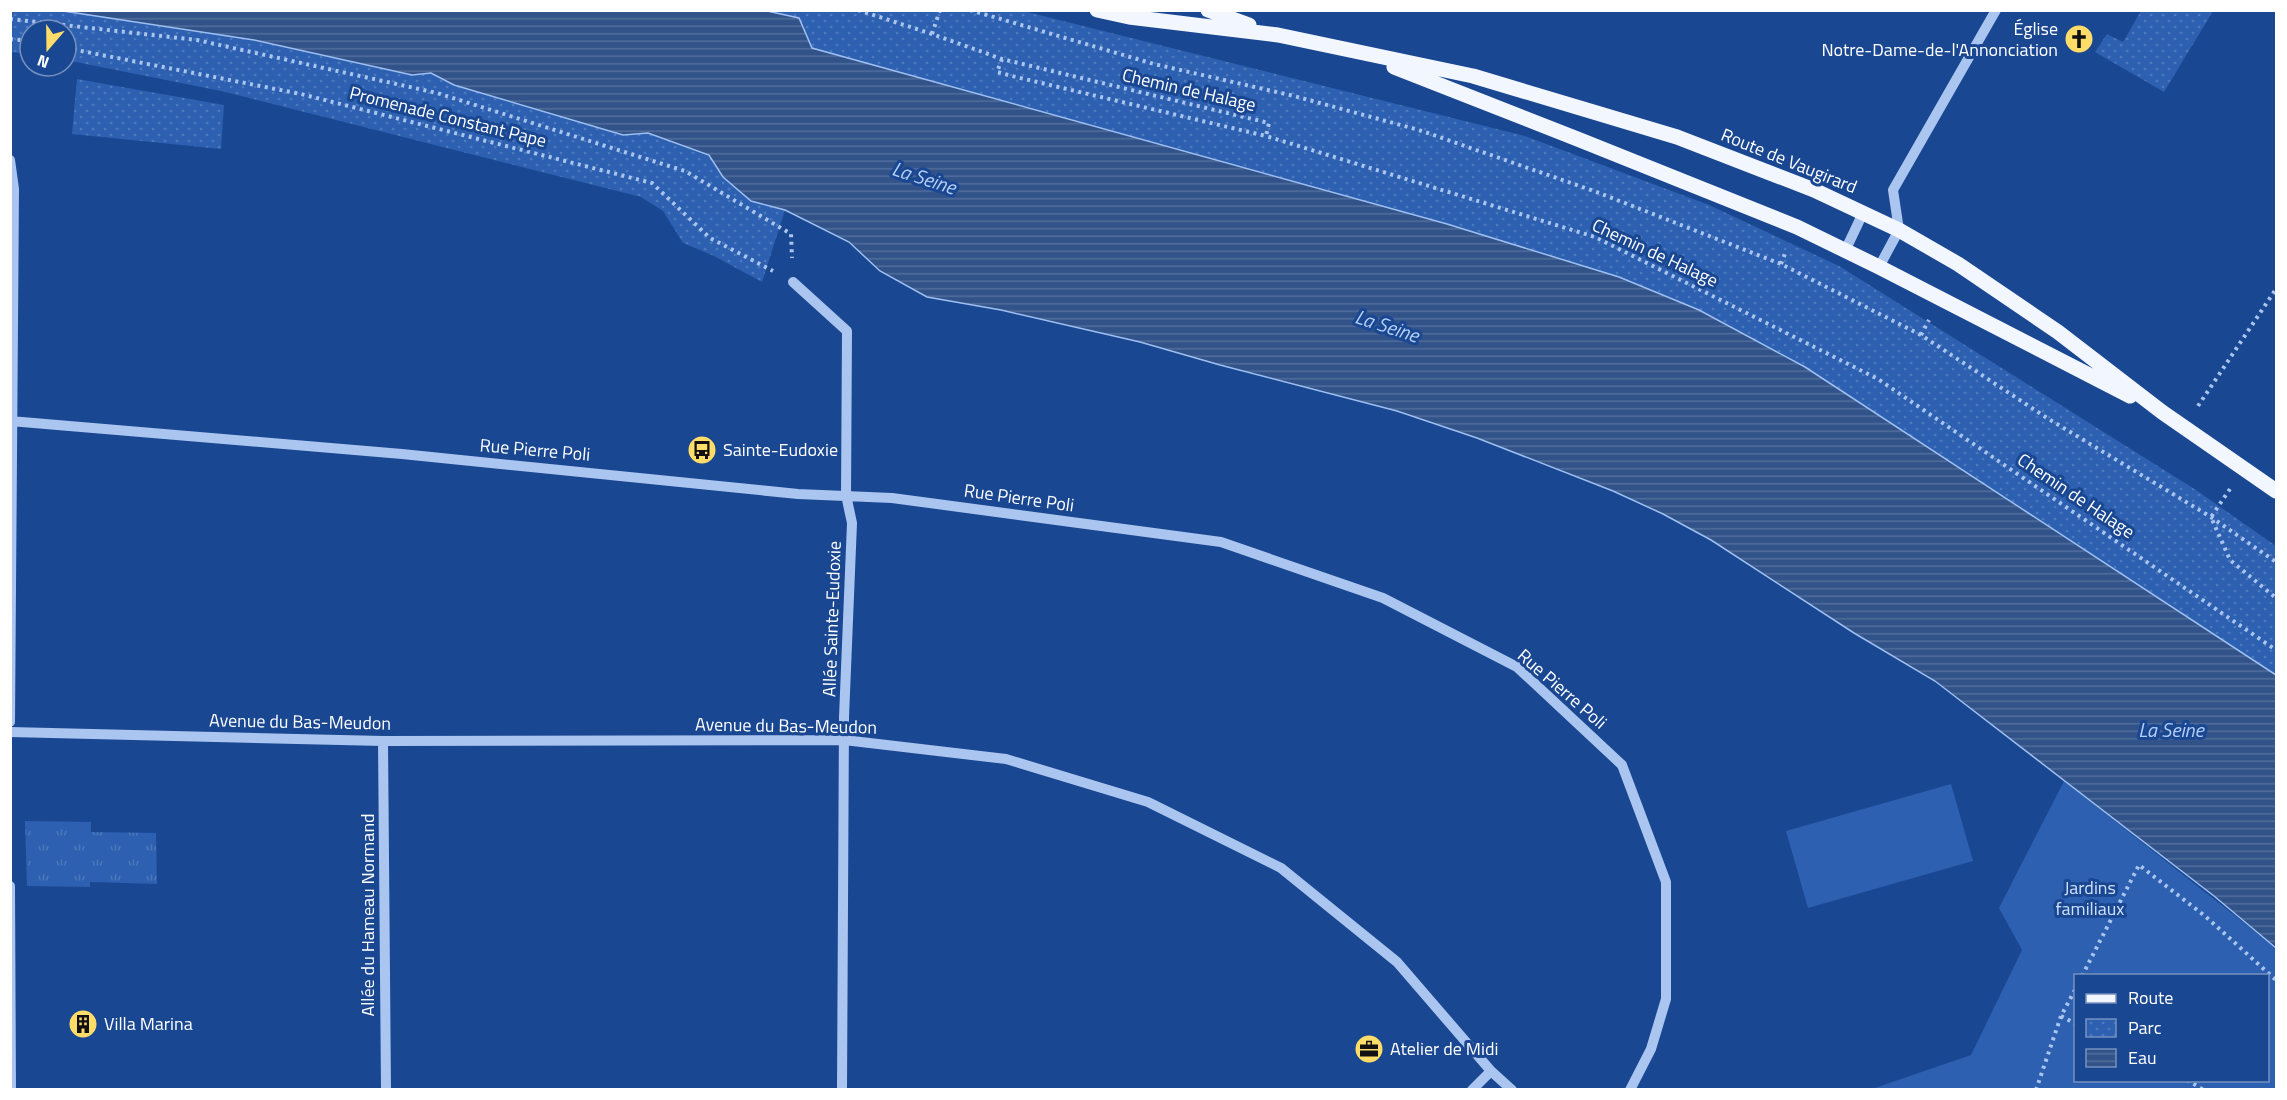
<svg xmlns="http://www.w3.org/2000/svg" width="2287" height="1100" viewBox="0 0 2287 1100" font-family="'Titillium Web',sans-serif">
	<style>
		.grass { fill: url(#grass-tufts) }
		.park { fill: url(#park-dots) }
		.garden { fill: #2d60b0; fill-rule: evenodd }
		.water { fill: url(#water-rules); stroke: #9dbff1; stroke-width: 1.5 }
		.lines { fill: none; stroke-linecap: round; stroke-linejoin: round }
		.path { stroke: #aac5ef; stroke-width: 4; stroke-dasharray: 3 4.5; stroke-linecap: butt }
		.minor { stroke: #aac5ef; stroke-width: 10 }
		.major { stroke: #f2f6ff; stroke-width: 15 }
		.labels { text-anchor: middle; stroke-width: 6; stroke-linejoin: round; paint-order: stroke }
		.poi-label { font-size: 18px; fill: #fff; stroke: #1a4792; text-anchor: start }
		.street-label { font-size: 18px; fill: #fff; stroke: #1a4792 }
		.park-label { font-size: 18px; fill: #d0e1fb; stroke: #1a4792 }
		.water-label { font-size: 20px; font-style: italic; fill: #b6cff6; stroke: #1a4792 }
	</style>
	<defs>
		<pattern id="grass-tufts" width="24" height="20" patternUnits="userSpaceOnUse" patternTransform="scale(1.5)"><rect width="24" height="20" fill="#2d60b0"/><path d="M3 7l-1-3M5 7V3M7 7l1-3M15 17l-1-3M17 17v-4M19 17l1-3" fill="none" stroke="#4c78bc"/></pattern>
		<pattern id="park-dots" width="8" height="8" patternUnits="userSpaceOnUse" patternTransform="scale(1.5)"><rect width="8" height="8" fill="#2d60b0"/><path d="M2 2h.1M6 6h.1" fill="none" stroke="#4c78bc" stroke-width="1.8" stroke-linecap="round"/></pattern>
		<pattern id="water-rules" width="6" height="5" patternUnits="userSpaceOnUse" patternTransform="scale(1.5)"><rect width="6" height="5" fill="#32538a"/><path d="M0 2.5h6" fill="none" stroke="#516d9c"/></pattern>
	</defs>
	<rect width="100%" height="100%" fill="#1a4792"/>
	<!-- grass -->
	<path class="grass" d="M 25,821 L 91,822 L 91,832 L 156,833 L 157,884 L 90,882 L 90,887 L 27,886 Z"/>
	<!-- park -->
	<path class="park" d="M 11,11 L 63,11 L 254,40 L 412,75 L 431,73 L 454,85 L 623,135 L 648,133 L 709,155 L 763,205 L 785,210 L 762,282 L 714,256 L 683,243 L 663,211 L 641,197 L 221,91 L 71,61 L 66,59 L 66,30 L 30,30 L 30,54 L 11,52 Z
		M 767,11 L 1023,11 L 1525,136 L 1709,205 L 1839,266 L 2196,490 L 2276,546 L 2276,675 L 1805,367 L 1699,310 L 1619,277 L 1447,224 L 812,48 L 799,18 Z
		M 2141,11 L 2213,11 L 2164,92 L 2095,52 L 2107,34 L 2123,42 Z
		M 77,79 L 224,105 L 221,149 L 72,134 Z"/>
	<!-- garden -->
	<path class="garden" d="M 2064,781 L 2276,948 L 2276,1089 L 1869,1090 L 1971,1055 L 2022,950 L 1999,908 ZM 2076,976 L 2268,976 L 2268,1080 L 2076,1080 Z
		M 1951,784 L 1973,861 L 1808,908 L 1786,831 Z"/>
	<!-- water -->
	<path class="water" d="M 63,11 L 767,11 L 799,18 L 812,48 L 1447,224 L 1619,277 L 1699,310 L 1805,367 L 2276,675 L 2276,948 L 2214,896 L 1935,681 L 1854,633 L 1711,540 L 1663,514 L 1613,491 L 1477,438 L 1397,411 L 1220,365 L 1140,342 L 1001,310 L 927,297 L 880,271 L 849,242 L 785,210 L 751,201 L 723,177 L 709,155 L 648,133 L 623,135 L 454,85 L 431,73 L 412,75 L 254,40 Z"/>
	<g class="lines">
		<!-- path -->
		<path class="path" d="M 858,10 L 932,34 L 1002,59 L 1269,123 L 1266,136 L 1595,237 L 1878,379 L 2276,650
			M 970,10 L 1154,64 L 1294,96 L 1419,130 L 1594,191 L 1781,264 L 1921,335 L 2047,418 L 2211,517 L 2276,562
			M 10,19 L 197,40 L 437,93 L 685,171 L 791,234 L 792,258
			M 932,34 L 940,10
			M 10,39 L 30,41
			M 66,48 L 301,94 L 652,183 L 710,238 L 773,271
			M 1002,59 L 997,72 L 1016,77 L 1266,136
			M 1781,264 L 1786,251
			M 1921,335 L 1929,320
			M 2198,406 L 2276,289
			M 2230,489 L 2211,517 L 2230,560 L 2276,598
			M 2082,976 L 2139,865 L 2205,916 L 2276,980
			M 2061,1016 L 2076,1024
			M 2187,1080 L 2204,1090
			M 2036,1090 L 2061,1016 L 2076,988"/>
		<!-- minor -->
		<path class="minor" d="M 10,160 L 14,189 L 10,722
			M 1845,251 L 1863,213
			M 1879,267 L 1899,230 L 1893,190 L 1996,10
			M 793,282 L 847,331 L 846,495 L 852,523 L 844,717 L 842,1090
			M 10,421 L 402,454 L 798,494 L 892,498 L 1221,542 L 1383,598 L 1517,667 L 1622,765 L 1666,882 L 1666,999 L 1651,1049 L 1630,1090
			M 10,732 L 383,741 L 844,740 L 1006,759 L 1148,802 L 1281,868 L 1397,962 L 1491,1071 L 1512,1090
			M 383,741 L 386,1090
			M 10,886 L 11,1090
			M 1472,1090 L 1491,1071"/>
		<!-- major -->
		<path class="major" d="M 1097,10 L 1129,17 L 1278,35 L 1473,76 L 1677,137 L 1814,190 L 1899,230 L 1958,264 L 2058,332 L 2162,412 L 2276,491
			M 1208,10 L 1249,25
			M 1394,67 L 1580,140 L 1797,227 L 1879,267 L 2130,396"/>
	</g>
	<!-- icons -->
	<defs>
		<g id="church-disc" transform="scale(1.5)"><circle r="9.5" fill="#ffdd68" stroke="#1a4792"/><path d="M-1.2-6h2.4v3.5h3.3v2.4h-3.3V6h-2.4V-.1h-3.3v-2.4h3.3Z" fill="#111"/></g>
		<g id="bus-disc" transform="scale(1.5)"><circle r="9.5" fill="#ffdd68" stroke="#1a4792"/><path d="M-5-6H5V4H4V6H2V4H-2V6H-4V4H-5ZM-3.5-4V0h7V-4ZM-3.5 1.2v1.5H-2V1.2ZM2 1.2v1.5H3.5V1.2Z" fill="#111"/></g>
		<g id="building-disc" transform="scale(1.5)"><circle r="9.5" fill="#ffdd68" stroke="#1a4792"/><path d="M-4-6H4V6H1V3H-1V6H-4ZM-2.5-4.3h1.7v1.8h-1.7ZM.8-4.3h1.7v1.8H.8ZM-2.5-1h1.7V.8h-1.7ZM.8-1h1.7V.8H.8Z" fill="#111"/></g>
		<g id="office-disc" transform="scale(1.5)"><circle r="9.5" fill="#ffdd68" stroke="#1a4792"/><path d="M-6-3h4V-5.5h4V-3h4V5H-6ZM-1-4.5V-3h2v-1.5ZM-6 0V1H6V0Z" fill="#111"/></g>
	</defs>
	<g fill-rule="evenodd">
		<use href="#church-disc" x="2079" y="39"/>
		<use href="#bus-disc" x="702" y="450"/>
		<use href="#building-disc" x="83" y="1024"/>
		<use href="#office-disc" x="1369" y="1049"/>
	</g>
	<g class="labels">
		<!-- poi labels -->
		<g class="poi-label">
			<text x="2058" y="35" text-anchor="end">Église<tspan x="2058" dy="21">Notre-Dame-de-l'Annonciation</tspan></text>
			<text x="723" y="456">Sainte-Eudoxie</text>
			<text x="104" y="1030">Villa Marina</text>
			<text x="1390" y="1055">Atelier de Midi</text>
		</g>
		<!-- street labels -->
		<g class="street-label">
			<text transform="translate(1189 90) rotate(13)" y="6">Chemin de Halage</text>
			<text transform="translate(448 117) rotate(14)" y="6">Promenade Constant Pape</text>
			<text transform="translate(1789 161) rotate(22)" y="6">Route de Vaugirard</text>
			<text transform="translate(1655 253) rotate(25)" y="6">Chemin de Halage</text>
			<text transform="translate(535 450) rotate(5)" y="6">Rue Pierre Poli</text>
			<text transform="translate(2076 496) rotate(34)" y="6">Chemin de Halage</text>
			<text transform="translate(1019 498) rotate(8)" y="6">Rue Pierre Poli</text>
			<text transform="translate(832 619) rotate(-88)" y="6">Allée Sainte-Eudoxie</text>
			<text transform="translate(1562 689) rotate(41)" y="6">Rue Pierre Poli</text>
			<text transform="translate(300 722) rotate(1)" y="6">Avenue du Bas-Meudon</text>
			<text transform="translate(786 726) rotate(1)" y="6">Avenue du Bas-Meudon</text>
			<text transform="translate(368 915) rotate(-90)" y="6">Allée du Hameau Normand</text>
		</g>
		<!-- park labels -->
		<g class="park-label">
			<text x="2090" y="894">Jardins<tspan x="2090" dy="21">familiaux</tspan></text>
		</g>
		<!-- water labels -->
		<g class="water-label">
			<text transform="translate(924 178) rotate(18)" y="7">La Seine</text>
			<text transform="translate(1387 326) rotate(18)" y="7">La Seine</text>
			<text x="2171" y="737">La Seine</text>
		</g>
	</g>
	<!-- border -->
	<rect width="2287" height="1100" fill="none" stroke="#ffffff" stroke-width="24"/>
	<!-- legend -->
	<rect x="2074" y="974" width="195" height="108" fill="#1a4792" stroke="#7691be" stroke-width="1.5"/>
	<rect x="2086" y="994" width="30" height="9" fill="#f2f6ff" stroke="#7691be" stroke-width="1.5"/>
	<text x="2128" y="1004" font-size="18" fill="#ffffff">Route</text>
	<rect x="2086" y="1019" width="30" height="18" fill="url(#park-dots)" stroke="#7691be" stroke-width="1.5"/>
	<text x="2128" y="1034" font-size="18" fill="#ffffff">Parc</text>
	<rect x="2086" y="1049" width="30" height="18" fill="url(#water-rules)" stroke="#7691be" stroke-width="1.5"/>
	<text x="2128" y="1064" font-size="18" fill="#ffffff">Eau</text>
	<!-- north arrow -->
	<g transform="translate(48 48) rotate(200)"><circle r="28" fill="#1a4792" stroke="#7691be" stroke-width="1.5"/>
	<path d="M0-4.5L10 22L0 15L-10 22Z" fill="#ffdd68"/>
	<text y="-9" font-size="16" font-weight="bold" text-anchor="middle" fill="#ffffff">N</text>
	</g>
</svg>
